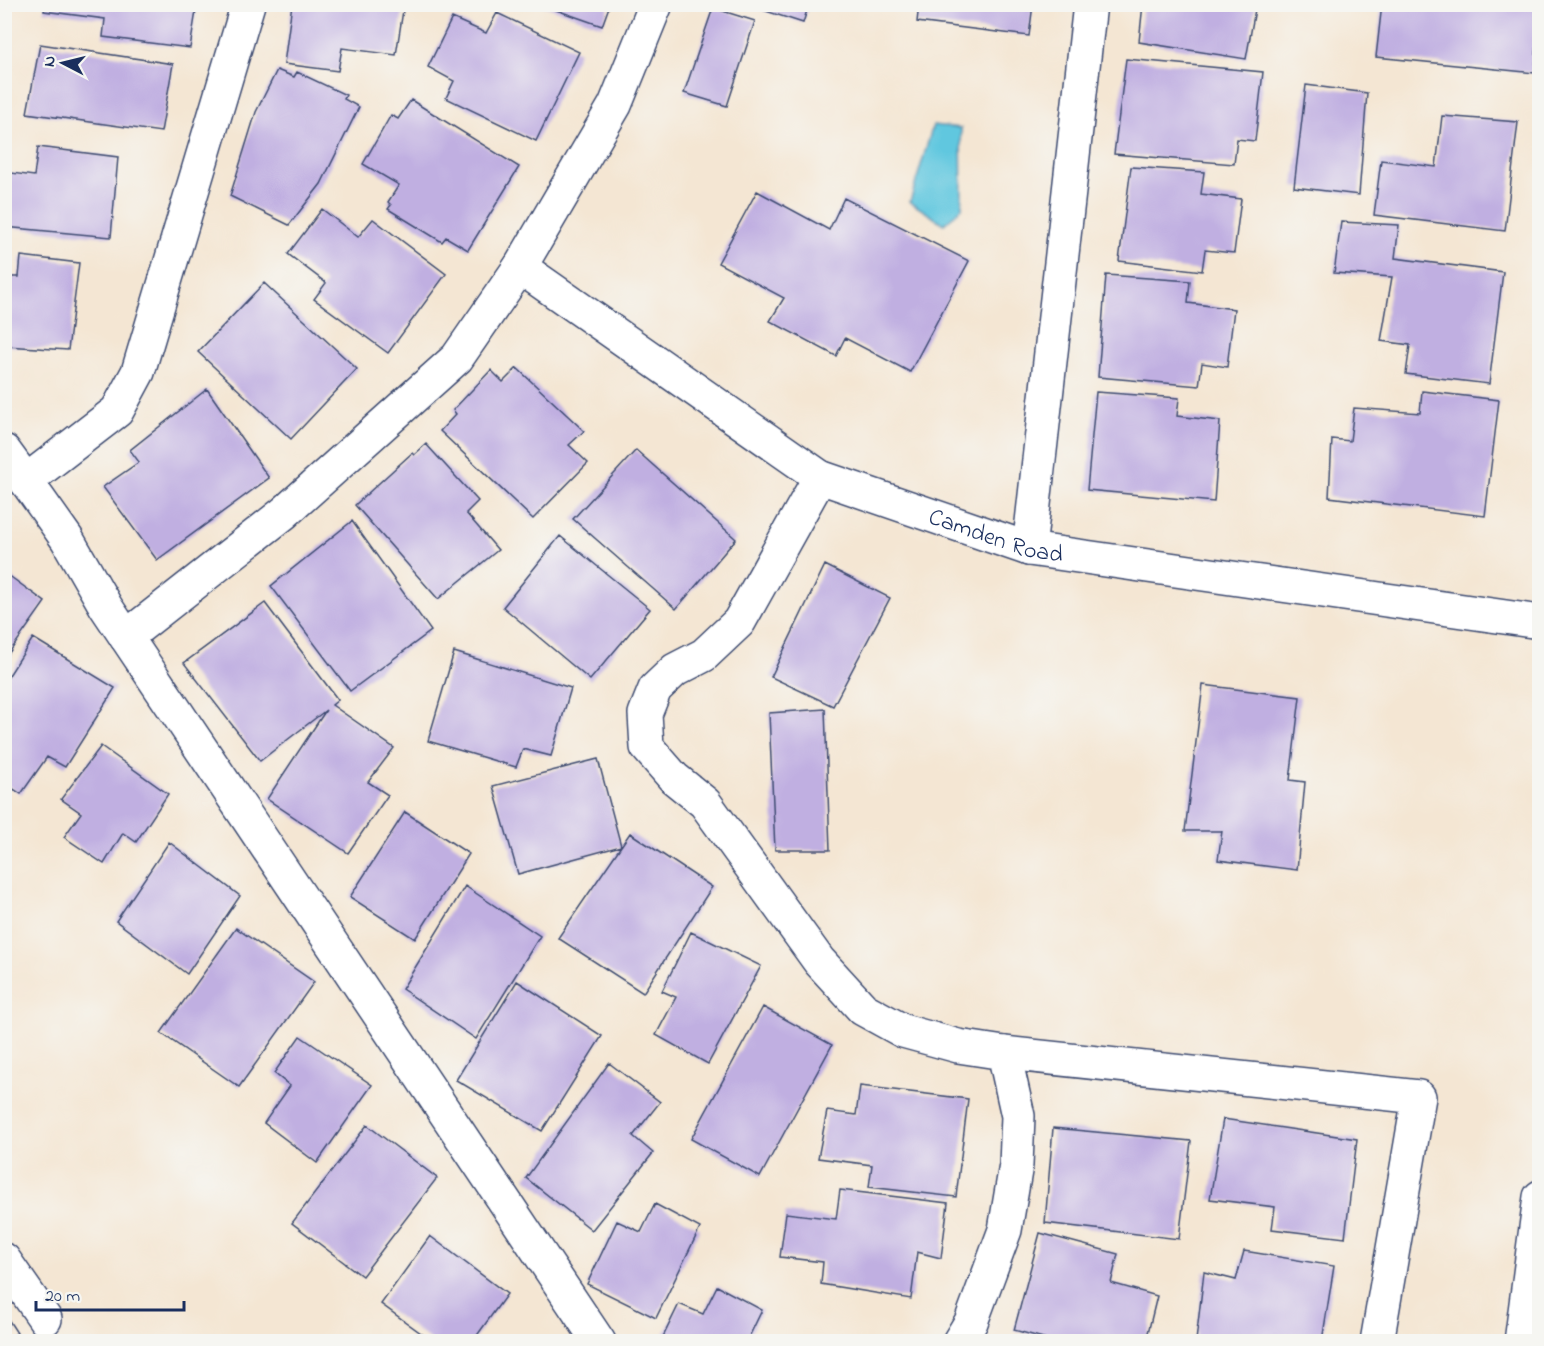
<svg xmlns="http://www.w3.org/2000/svg" width="1544" height="1346" viewBox="0 0 1544 1346" font-family="'Indie Flower',sans-serif">
	<style>
		.water { fill: #61c7df; stroke: #3e7b9e; stroke-width: 1.5 }
		.building { fill: #c0afe1 }
		.lines { fill: none; stroke-linecap: round; stroke-linejoin: round }
		.minor-casing { stroke: #3c4a70; stroke-width: 36 }
		.minor { stroke: #fff; stroke-width: 33 }
		.labels { text-anchor: middle; stroke-width: 6; stroke-linejoin: round; paint-order: stroke }
		.street-label { font-size: 24px; fill: #1b2f5e; stroke: #f6f6f2 }
	</style>
	<rect width="100%" height="100%" fill="#f6f6f2"/>
	<filter id="ink" filterUnits="userSpaceOnUse"><feTurbulence type="fractalNoise" baseFrequency=".0167" numOctaves="2"/><feDisplacementMap in="SourceGraphic" scale="12" xChannelSelector="R" yChannelSelector="G"/><feConvolveMatrix kernelMatrix="1 2 1 2 8 2 1 2 1" color-interpolation-filters="sRGB"/></filter>
	<filter id="wash" filterUnits="userSpaceOnUse"><feTurbulence type="fractalNoise" baseFrequency=".008" numOctaves="4" result="noise"/><feDisplacementMap in="SourceGraphic" scale="24" xChannelSelector="R" yChannelSelector="G"/><feGaussianBlur stdDeviation="1.35" result="paint"/><feColorMatrix in="noise" values="0 0 0 0 0 0 0 0 0 0 0 0 0 0 0 0 0 1.4 0 .05"/><feComposite in="paint" operator="in"/></filter>
	<g filter="url(#wash)">
		<rect width="100%" height="100%" fill="#f4e6d3"/>
		<!-- water -->
		<path class="water" d="M 933,125 L 961,128 L 962,208 L 944,224 L 910,202 Z"/>
		<g id="blocks">
			<!-- building -->
			<path class="building" d="M 292,4 L 404,4 L 396,55 L 342,48 L 338,71 L 284,64 Z
				M 539,4 L 610,4 L 602,26 Z
				M 744,4 L 809,4 L 803,23 Z
				M 919,4 L 1033,4 L 1029,36 L 917,22 Z
				M 1143,4 L 1256,4 L 1246,59 L 1139,42 Z
				M 1382,4 L 1539,4 L 1535,73 L 1376,57 Z
				M 45,5 L 197,5 L 190,48 L 103,37 L 105,19 L 44,11 Z
				M 713,8 L 755,21 L 727,106 L 684,93 Z
				M 497,13 L 579,52 L 536,141 L 446,98 L 454,81 L 428,67 L 452,18 L 486,33 Z
				M 40,44 L 173,64 L 161,132 L 27,113 Z
				M 1126,59 L 1263,72 L 1255,141 L 1237,139 L 1234,164 L 1114,154 Z
				M 277,70 L 294,77 L 297,72 L 346,95 L 344,99 L 359,107 L 321,184 L 289,225 L 230,196 L 256,112 Z
				M 1306,85 L 1367,93 L 1359,195 L 1294,187 Z
				M 411,100 L 519,167 L 468,250 L 446,237 L 442,242 L 388,209 L 391,205 L 388,202 L 399,185 L 363,164 L 391,115 L 398,119 Z
				M 1442,116 L 1518,122 L 1505,231 L 1374,215 L 1381,160 L 1436,167 Z
				M 38,147 L 118,157 L 111,237 L 4,227 L 4,172 L 34,176 Z
				M 1131,167 L 1204,172 L 1201,194 L 1241,199 L 1234,253 L 1205,250 L 1202,271 L 1119,261 Z
				M 757,191 L 829,230 L 844,198 L 969,261 L 910,372 L 845,338 L 836,356 L 770,321 L 784,298 L 718,263 Z
				M 322,209 L 358,237 L 373,219 L 446,274 L 388,353 L 314,299 L 326,283 L 288,254 Z
				M 1341,222 L 1399,225 L 1395,258 L 1503,272 L 1489,384 L 1406,374 L 1410,345 L 1381,341 L 1392,277 L 1334,273 Z
				M 21,256 L 79,263 L 68,350 L 6,346 L 9,324 L 4,324 L 4,277 L 19,277 Z
				M 1106,275 L 1190,281 L 1188,303 L 1234,309 L 1227,367 L 1202,363 L 1199,386 L 1098,377 Z
				M 264,283 L 357,369 L 291,439 L 198,352 Z
				M 517,368 L 584,431 L 569,445 L 588,463 L 533,519 L 440,431 L 456,414 L 453,410 L 491,370 L 503,382 Z
				M 207,389 L 269,478 L 157,560 L 103,487 L 139,462 L 130,450 Z
				M 1422,391 L 1499,400 L 1485,516 L 1329,497 L 1332,439 L 1350,441 L 1354,408 L 1420,413 Z
				M 1096,392 L 1179,398 L 1177,416 L 1220,421 L 1214,502 L 1087,490 Z
				M 426,444 L 478,501 L 466,513 L 498,550 L 438,599 L 355,505 L 412,453 L 414,455 Z
				M 636,450 L 736,539 L 676,609 L 573,519 Z
				M 352,521 L 431,631 L 350,691 L 271,586 Z
				M 560,536 L 650,609 L 590,680 L 503,607 Z
				M 825,565 L 890,598 L 833,706 L 771,677 Z
				M 4,572 L 45,602 L 4,660 Z
				M 265,603 L 338,700 L 332,705 L 394,748 L 368,782 L 388,795 L 348,853 L 267,799 L 326,710 L 260,761 L 184,663 Z
				M 33,638 L 115,688 L 65,767 L 47,757 L 21,794 L 4,783 L 4,683 Z
				M 454,652 L 571,688 L 551,756 L 523,749 L 516,767 L 428,741 Z
				M 1203,685 L 1300,697 L 1290,780 L 1305,782 L 1297,870 L 1218,860 L 1222,831 L 1185,831 Z
				M 825,709 L 830,850 L 775,850 L 769,713 Z
				M 101,746 L 168,794 L 136,842 L 123,833 L 104,864 L 64,837 L 81,813 L 61,799 Z
				M 598,759 L 621,846 L 518,874 L 493,786 Z
				M 405,812 L 469,854 L 415,939 L 350,897 Z
				M 630,833 L 712,887 L 643,993 L 558,938 Z
				M 169,842 L 240,896 L 187,974 L 116,921 Z
				M 465,886 L 540,936 L 476,1039 L 402,989 Z
				M 236,928 L 314,982 L 239,1087 L 161,1033 Z
				M 691,932 L 761,966 L 708,1064 L 656,1035 L 676,997 L 662,991 Z
				M 517,981 L 602,1036 L 542,1131 L 456,1080 Z
				M 763,1007 L 832,1045 L 760,1177 L 691,1139 Z
				M 300,1036 L 372,1085 L 317,1163 L 264,1123 L 290,1086 L 274,1073 Z
				M 609,1063 L 660,1102 L 633,1136 L 653,1153 L 592,1230 L 526,1178 Z
				M 860,1086 L 968,1099 L 956,1197 L 869,1187 L 872,1165 L 818,1158 L 827,1111 L 856,1115 Z
				M 1223,1119 L 1357,1139 L 1345,1238 L 1272,1229 L 1275,1207 L 1210,1199 Z
				M 367,1125 L 437,1178 L 362,1276 L 292,1223 Z
				M 1053,1128 L 1191,1141 L 1179,1239 L 1045,1223 Z
				M 840,1190 L 948,1203 L 941,1258 L 917,1252 L 911,1299 L 821,1284 L 823,1262 L 780,1257 L 786,1213 L 836,1219 Z
				M 655,1204 L 700,1228 L 656,1318 L 587,1284 L 617,1221 L 641,1232 Z
				M 1040,1233 L 1118,1254 L 1111,1283 L 1157,1296 L 1146,1341 L 1120,1341 L 1112,1338 L 1111,1341 L 1054,1341 L 1014,1330 Z
				M 430,1236 L 507,1294 L 473,1341 L 432,1341 L 381,1304 Z
				M 1244,1251 L 1334,1266 L 1322,1341 L 1196,1341 L 1204,1272 L 1236,1280 Z
				M 717,1286 L 762,1310 L 747,1341 L 661,1341 L 679,1304 L 703,1314 Z
				M 4,1313 L 17,1333 L 4,1341 Z"/>
		</g>
	</g>
	<g filter="url(#ink)">
		<use href="#blocks" fill-opacity="0" stroke="#3c4a70" stroke-width="1.5"/>
		<g class="lines">
			<!-- minor casing -->
			<g class="minor-casing">
				<g id="minor">
					<path d="M 248,4 L 138,372 L 117,411 L 26,481 L 67,539 L 106,607 L 599,1342"/>
					<path id="s1" d="M 520,267 L 820,477 L 1029,549 L 1540,622"/>
					<path d="M 4,451 L 26,481"/>
					<path d="M 820,477 L 739,622 L 704,655 L 675,670 L 655,689 L 645,714 L 647,747 L 674,778 L 705,803 L 819,961 L 863,1009 L 903,1031 L 958,1046 L 1004,1053 L 1018,1116 L 1016,1165 L 1005,1230 L 971,1322 L 959,1342"/>
					<path d="M 1029,549 L 1090,4"/>
					<path d="M 126,637 L 284,513 L 457,358 L 520,267 L 615,105 L 656,4"/>
					<path d="M 1004,1053 L 1419,1097 L 1377,1342"/>
					<path d="M 4,1260 L 45,1319"/>
					<path d="M 1521,1342 L 1540,1197"/>
				</g>
			</g>
			<!-- minor -->
			<use href="#minor" class="minor"/>
		</g>
	</g>
	<g class="labels">
		<!-- street labels -->
		<g class="street-label">
			<text dy="8" stroke="none"><textPath href="#s1" startOffset="552">Camden Road</textPath></text>
		</g>
	</g>
	<!-- margin -->
	<rect width="1544" height="1346" fill="none" stroke="#f6f6f2" stroke-width="24"/>
	<!-- north arrow -->
	<g transform="translate(63 63) rotate(277)" stroke="#f6f6f2" stroke-width="4.5" paint-order="stroke">
	<path d="M0-4.5L10 22L0 15L-10 22Z" fill="#1b2f5e"/>
	<text y="-9" font-size="16" font-weight="bold" text-anchor="middle" fill="#1b2f5e">N</text>
	</g>
	<!-- scale -->
	<path d="M36 1301v9h148v-9" fill="none" stroke="#1b2f5e" stroke-width="3"/>
	<text x="45" y="1301" font-size="18" fill="#1b2f5e" stroke="#f6f6f2" stroke-width="4.5" paint-order="stroke">20 m</text>
</svg>
